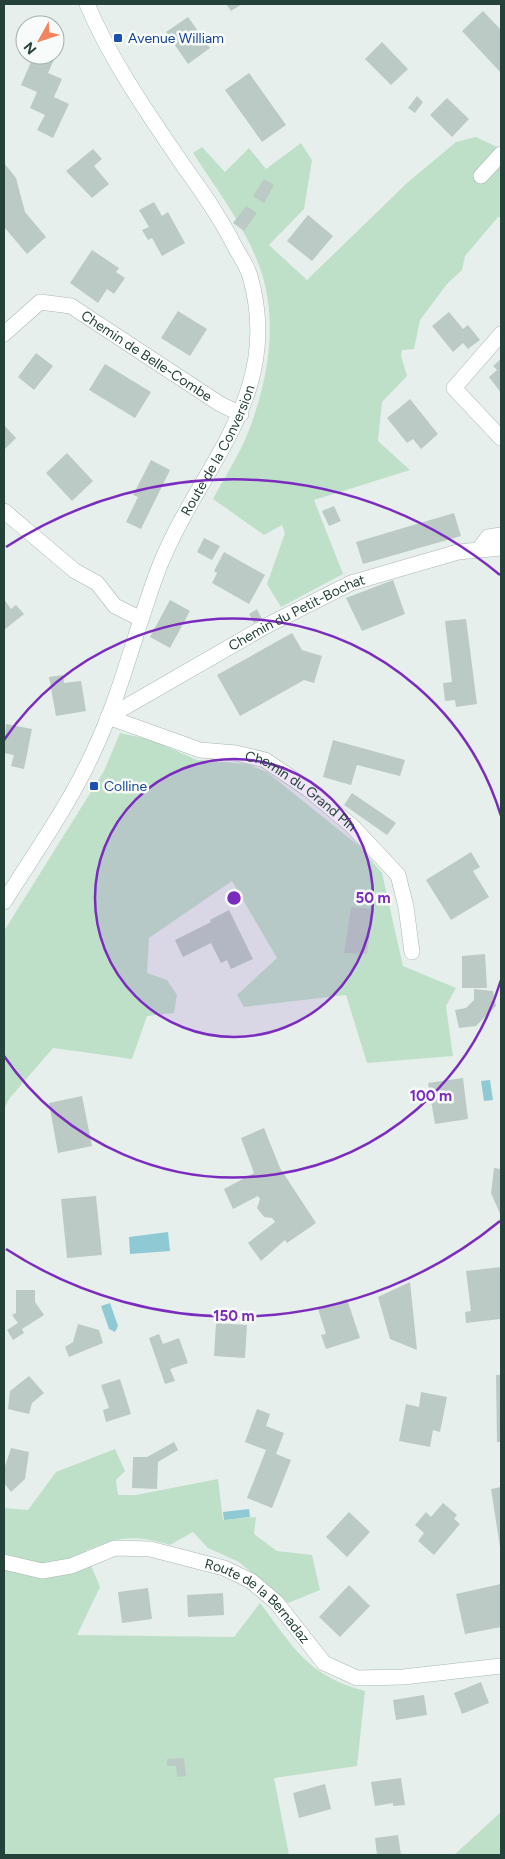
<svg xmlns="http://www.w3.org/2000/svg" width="505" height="1859" viewBox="0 0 505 1859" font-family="Figtree,sans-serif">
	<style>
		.green { fill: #bfe0c8 }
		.water { fill: #8ec9d4 }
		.building { fill: #bbcac4 }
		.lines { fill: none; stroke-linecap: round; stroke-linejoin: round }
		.minor-casing { stroke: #a8b8b2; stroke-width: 16 }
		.tertiary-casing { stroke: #a8b8b2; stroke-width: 16 }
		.secondary-casing { stroke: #a4bbb3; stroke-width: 16 }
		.minor { stroke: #fff; stroke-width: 15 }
		.tertiary { stroke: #fff; stroke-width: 15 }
		.secondary { stroke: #fff; stroke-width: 15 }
		.ring { fill: none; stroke: #7b2cbf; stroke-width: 2.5 }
		.transit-dot { fill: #1a4fb4; stroke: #f7fbf9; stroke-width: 2 }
		.labels { text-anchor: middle; stroke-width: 5; stroke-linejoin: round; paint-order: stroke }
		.transit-label { font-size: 14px; fill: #164399; stroke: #f7fbf9; text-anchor: start }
		.street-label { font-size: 14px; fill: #24423a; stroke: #f7fbf9 }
		.centre { fill: #7b2cbf; stroke: #f7fbf9; stroke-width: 2.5 }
		.ring-label { font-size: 15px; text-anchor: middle; font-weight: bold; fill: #7b2cbf; stroke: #f7fbf9; stroke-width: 5; stroke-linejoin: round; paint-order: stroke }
	</style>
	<rect width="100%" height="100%" fill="#e6efeb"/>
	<!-- green -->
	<path class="green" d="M 476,137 L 501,149 L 501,217 L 498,217 L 465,256 L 462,270 L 447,284 L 420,320 L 414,349 L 402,350 L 401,355 L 407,376 L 382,402 L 378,441 L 410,470 L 314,500 L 343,574 L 281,607 L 267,584 L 285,533 L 282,525 L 264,535 L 213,499 C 224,478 238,457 247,435 C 268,383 279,322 260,268 C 245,226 217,190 193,153 L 202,147 L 225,172 L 249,148 L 266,169 L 301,143 L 312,160 L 304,209 L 269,245 L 307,280 L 407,183 L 456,142 Z
		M 120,733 L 152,740 L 197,760 L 247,764 L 267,772 L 359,846 L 382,873 L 403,966 L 456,988 L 446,1006 L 453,1056 L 367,1063 L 346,995 L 244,1007 L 237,995 L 277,958 L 232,881 L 149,938 L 147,973 L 167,980 L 177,995 L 174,1013 L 147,1016 L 132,1059 L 53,1048 L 9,1099 L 4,1109 L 4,931 L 104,771 Z
		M 115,1449 L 125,1471 L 116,1480 L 118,1495 L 136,1495 L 218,1479 L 223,1520 L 256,1517 L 254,1534 L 277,1551 L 312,1555 L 320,1590 L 288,1603 L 239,1562 L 208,1548 L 193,1532 L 170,1545 C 133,1534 120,1537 85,1551 L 100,1587 L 77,1635 L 234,1637 L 260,1603 C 294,1648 308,1676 365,1691 L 357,1766 L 274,1778 L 289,1855 L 4,1855 L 4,1508 L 28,1510 L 56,1472 Z
		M 501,1812 L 501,1855 L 454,1855 Z"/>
	<!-- water -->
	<path class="water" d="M 490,1080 L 493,1100 L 484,1101 L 481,1081 Z
		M 168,1232 L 170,1251 L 130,1254 L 129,1237 Z
		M 110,1303 L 118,1326 L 115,1332 L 109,1329 L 101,1306 Z
		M 249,1509 L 250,1517 L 224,1520 L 223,1512 Z"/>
	<!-- building -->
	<path class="building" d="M 226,4 L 242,4 L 231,11 Z
		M 483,11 L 501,30 L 501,73 L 462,31 Z
		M 188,17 L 210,48 L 188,64 L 166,32 Z
		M 382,42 L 408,69 L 391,85 L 365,59 Z
		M 34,55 L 56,55 L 48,73 L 62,79 L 54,97 L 69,104 L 53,138 L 37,130 L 45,115 L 30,108 L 37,92 L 21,85 Z
		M 249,73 L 286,125 L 262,142 L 225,90 Z
		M 417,96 L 423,102 L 415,113 L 408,108 Z
		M 447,98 L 469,119 L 452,137 L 430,115 Z
		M 93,149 L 102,159 L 94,166 L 109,184 L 92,198 L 66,171 Z
		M 4,163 L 16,178 L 25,212 L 46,237 L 27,254 L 4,227 Z
		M 264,179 L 274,185 L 264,203 L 253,196 Z
		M 154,202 L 162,216 L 168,212 L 185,243 L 162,256 L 152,238 L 148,240 L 142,230 L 149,227 L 139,210 Z
		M 246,206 L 257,213 L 244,231 L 233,223 Z
		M 308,215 L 333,236 L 312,261 L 287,241 Z
		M 92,250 L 119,268 L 116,272 L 125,278 L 114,294 L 107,289 L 98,303 L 70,283 Z
		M 178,311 L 207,329 L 190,356 L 161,338 Z
		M 449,312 L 463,329 L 468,325 L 480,340 L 468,349 L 463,343 L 453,352 L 432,326 Z
		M 36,353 L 53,366 L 34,390 L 18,377 Z
		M 501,359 L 501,393 L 489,377 L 497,370 L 493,366 Z
		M 105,364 L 151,392 L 135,418 L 89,390 Z
		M 410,399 L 438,434 L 421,449 L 413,439 L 407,443 L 387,418 Z
		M 4,425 L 16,438 L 4,450 Z
		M 67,453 L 93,481 L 72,501 L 46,473 Z
		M 151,460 L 170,470 L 141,529 L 126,522 L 138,497 L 133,495 Z
		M 334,506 L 341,521 L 329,526 L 322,511 Z
		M 454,513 L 461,536 L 363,564 L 356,542 Z
		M 204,538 L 220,546 L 212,560 L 197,552 Z
		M 224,552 L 265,575 L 249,604 L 212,583 L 217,573 L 214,571 Z
		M 393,580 L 405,614 L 362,631 L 346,598 Z
		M 4,599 L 11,609 L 16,605 L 24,614 L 4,630 Z
		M 170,600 L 190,611 L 170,648 L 150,637 Z
		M 257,609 L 262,619 L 254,623 L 249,614 Z
		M 466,619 L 477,704 L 456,707 L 455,700 L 445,701 L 443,683 L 452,682 L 445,621 Z
		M 292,633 L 302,650 L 322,656 L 314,683 L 304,680 L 240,716 L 217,675 Z
		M 63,675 L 64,683 L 81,681 L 86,711 L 56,716 L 49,677 Z
		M 6,724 L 32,729 L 24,769 L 11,766 L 14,755 L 4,753 Z
		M 333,740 L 405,760 L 400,776 L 357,765 L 351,785 L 323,777 Z
		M 352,793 L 396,823 L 387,835 L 344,805 Z
		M 471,852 L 480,867 L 473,871 L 489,897 L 451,920 L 426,880 Z
		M 351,907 L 374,909 L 367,954 L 344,953 Z
		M 229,910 L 253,959 L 231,969 L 227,960 L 221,963 L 211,943 L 183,957 L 175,940 L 211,922 L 210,920 Z
		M 485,954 L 487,988 L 462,988 L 462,956 Z
		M 474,989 L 493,991 L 496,1006 L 476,1026 L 459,1028 L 455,1010 L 466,1008 L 474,1000 Z
		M 463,1078 L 468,1119 L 435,1124 L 428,1083 Z
		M 82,1096 L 92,1146 L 58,1153 L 49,1103 Z
		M 264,1128 L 280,1168 L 316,1223 L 287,1243 L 285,1240 L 261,1261 L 248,1243 L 275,1222 L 272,1218 L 264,1217 L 257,1208 L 260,1199 L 258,1196 L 233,1209 L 224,1189 L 254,1173 L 241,1138 Z
		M 494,1168 L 501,1169 L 501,1216 L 491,1193 Z
		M 96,1196 L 102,1255 L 67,1258 L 61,1199 Z
		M 501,1267 L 500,1319 L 466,1323 L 465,1312 L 471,1311 L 466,1271 Z
		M 410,1282 L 417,1350 L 390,1339 L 378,1297 Z
		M 16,1290 L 35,1290 L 35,1302 L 44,1315 L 22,1329 L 24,1333 L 13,1340 L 7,1330 L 18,1323 L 12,1315 L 16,1313 Z
		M 347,1299 L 360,1338 L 326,1349 L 321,1335 L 326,1334 L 318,1309 Z
		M 216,1323 L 247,1325 L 245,1358 L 214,1356 Z
		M 78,1324 L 99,1330 L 103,1343 L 69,1357 L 65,1347 L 73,1342 Z
		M 159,1334 L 163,1344 L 179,1338 L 188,1363 L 170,1369 L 175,1381 L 165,1384 L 149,1338 Z
		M 496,1375 L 501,1375 L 501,1442 L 497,1442 Z
		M 29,1376 L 44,1393 L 32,1403 L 29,1414 L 8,1409 L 10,1391 Z
		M 120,1379 L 131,1414 L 106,1422 L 103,1410 L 109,1408 L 101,1385 Z
		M 421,1392 L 447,1397 L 440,1432 L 433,1430 L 430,1447 L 399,1441 L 406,1404 L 419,1407 Z
		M 257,1409 L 270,1414 L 266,1426 L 284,1433 L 276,1454 L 291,1460 L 272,1508 L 247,1498 L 266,1450 L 245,1442 Z
		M 174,1442 L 178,1450 L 158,1462 L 157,1489 L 132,1488 L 133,1457 L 147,1457 Z
		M 11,1448 L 29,1452 L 25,1479 L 11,1492 L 4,1483 L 4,1469 Z
		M 501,1487 L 501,1547 L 500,1547 L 491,1489 Z
		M 443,1503 L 457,1515 L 454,1519 L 460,1524 L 434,1555 L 418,1541 L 424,1533 L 415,1525 L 426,1512 L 431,1517 Z
		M 349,1512 L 370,1532 L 347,1557 L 326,1537 Z
		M 501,1584 L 501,1627 L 465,1634 L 456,1594 Z
		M 349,1585 L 370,1606 L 340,1637 L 319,1617 Z
		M 148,1588 L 152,1619 L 122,1623 L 118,1592 Z
		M 223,1593 L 224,1615 L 188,1617 L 187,1595 Z
		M 481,1682 L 489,1703 L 462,1714 L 454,1693 Z
		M 424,1695 L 427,1715 L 396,1720 L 393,1700 Z
		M 184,1758 L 186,1776 L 177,1777 L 176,1766 L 167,1766 L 167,1759 Z
		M 401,1778 L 405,1805 L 393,1806 L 393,1803 L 375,1806 L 371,1782 Z
		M 325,1784 L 331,1809 L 299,1818 L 293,1793 Z
		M 398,1835 L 401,1855 L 377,1855 L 375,1838 Z"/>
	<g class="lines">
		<!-- minor casing -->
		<g class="minor-casing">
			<g id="minor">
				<path d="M 481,176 L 501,154"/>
				<path id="s1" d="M 4,334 L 40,302 L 71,306 L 220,404 L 241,414"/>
				<path d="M 501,334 L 454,388 L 501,438"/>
				<path d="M 4,511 L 75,571 L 97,583 L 115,606 L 141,619"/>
				<path d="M 479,549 L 488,537 L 501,535"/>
				<path id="s2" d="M 108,717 L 266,626 L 351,583 L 458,552 L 501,548"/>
				<path id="s3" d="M 108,717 L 200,750 L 236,753 L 265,760 L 308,789 L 352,826 L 398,875 L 406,907 L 412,952"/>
			</g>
		</g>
		<!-- tertiary casing -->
		<g class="tertiary-casing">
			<g id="tertiary">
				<path id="s4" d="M 4,1562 L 42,1571 L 71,1566 L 115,1548 L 150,1549 L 224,1568 L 251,1581 L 276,1602 L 324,1663 L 357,1678 L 403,1677 L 501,1666"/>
			</g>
		</g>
		<!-- secondary casing -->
		<g class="secondary-casing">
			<g id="secondary">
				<path id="s5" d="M 4,902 C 36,851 72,801 96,746 C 123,688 137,624 160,565 C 201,464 284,395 250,276 C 247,266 241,257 236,249 C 222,220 204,194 185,168 C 149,115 112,63 87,4"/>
			</g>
		</g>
		<!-- minor -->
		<use href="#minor" class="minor"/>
		<!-- tertiary -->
		<use href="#tertiary" class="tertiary"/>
		<!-- secondary -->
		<use href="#secondary" class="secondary"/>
	</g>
	<!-- distance rings -->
	<circle cx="234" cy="898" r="139" fill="#7b2cbf" fill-opacity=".12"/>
	<g class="ring">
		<circle cx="234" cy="898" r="139"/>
		<path d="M501 980A279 279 0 0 1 4 1056M4 740A279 279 0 0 1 501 816"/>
		<path d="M500 1221A418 418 0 0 1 6 1249M6 547A418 418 0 0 1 500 575"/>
	</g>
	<!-- markers -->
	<g class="transit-dot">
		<rect x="113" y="33" width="10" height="10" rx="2.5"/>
		<rect x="89" y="781" width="10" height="10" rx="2.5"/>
	</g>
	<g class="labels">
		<!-- transit labels -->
		<g class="transit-label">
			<text x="128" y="43">Avenue William</text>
			<text x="104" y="791">Colline</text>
		</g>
		<!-- street labels -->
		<g class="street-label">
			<text dy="5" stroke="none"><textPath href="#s1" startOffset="170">Chemin de Belle-Combe</textPath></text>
			<text dy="5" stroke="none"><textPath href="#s5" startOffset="502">Route de la Conversion</textPath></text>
			<text dy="5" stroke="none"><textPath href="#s2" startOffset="216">Chemin du Petit-Bochat</textPath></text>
			<text dy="5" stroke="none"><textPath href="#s3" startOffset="210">Chemin du Grand Pin</textPath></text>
			<text dy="5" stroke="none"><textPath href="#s4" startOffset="274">Route de la Bernadaz</textPath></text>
		</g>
	</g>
	<circle cx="234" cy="898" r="8" class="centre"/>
	<g class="ring-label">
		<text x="373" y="903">50 m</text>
		<text x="431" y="1101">100 m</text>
		<text x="234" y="1321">150 m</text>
	</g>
	<!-- border -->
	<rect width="505" height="1859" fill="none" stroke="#24423a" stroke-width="10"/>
	<!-- north arrow -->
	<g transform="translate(40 40) rotate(230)"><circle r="24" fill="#f7fbf9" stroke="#a3b1ad"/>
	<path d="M0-4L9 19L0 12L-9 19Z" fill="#f4845f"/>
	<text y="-8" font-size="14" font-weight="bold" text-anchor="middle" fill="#24423a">N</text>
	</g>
</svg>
